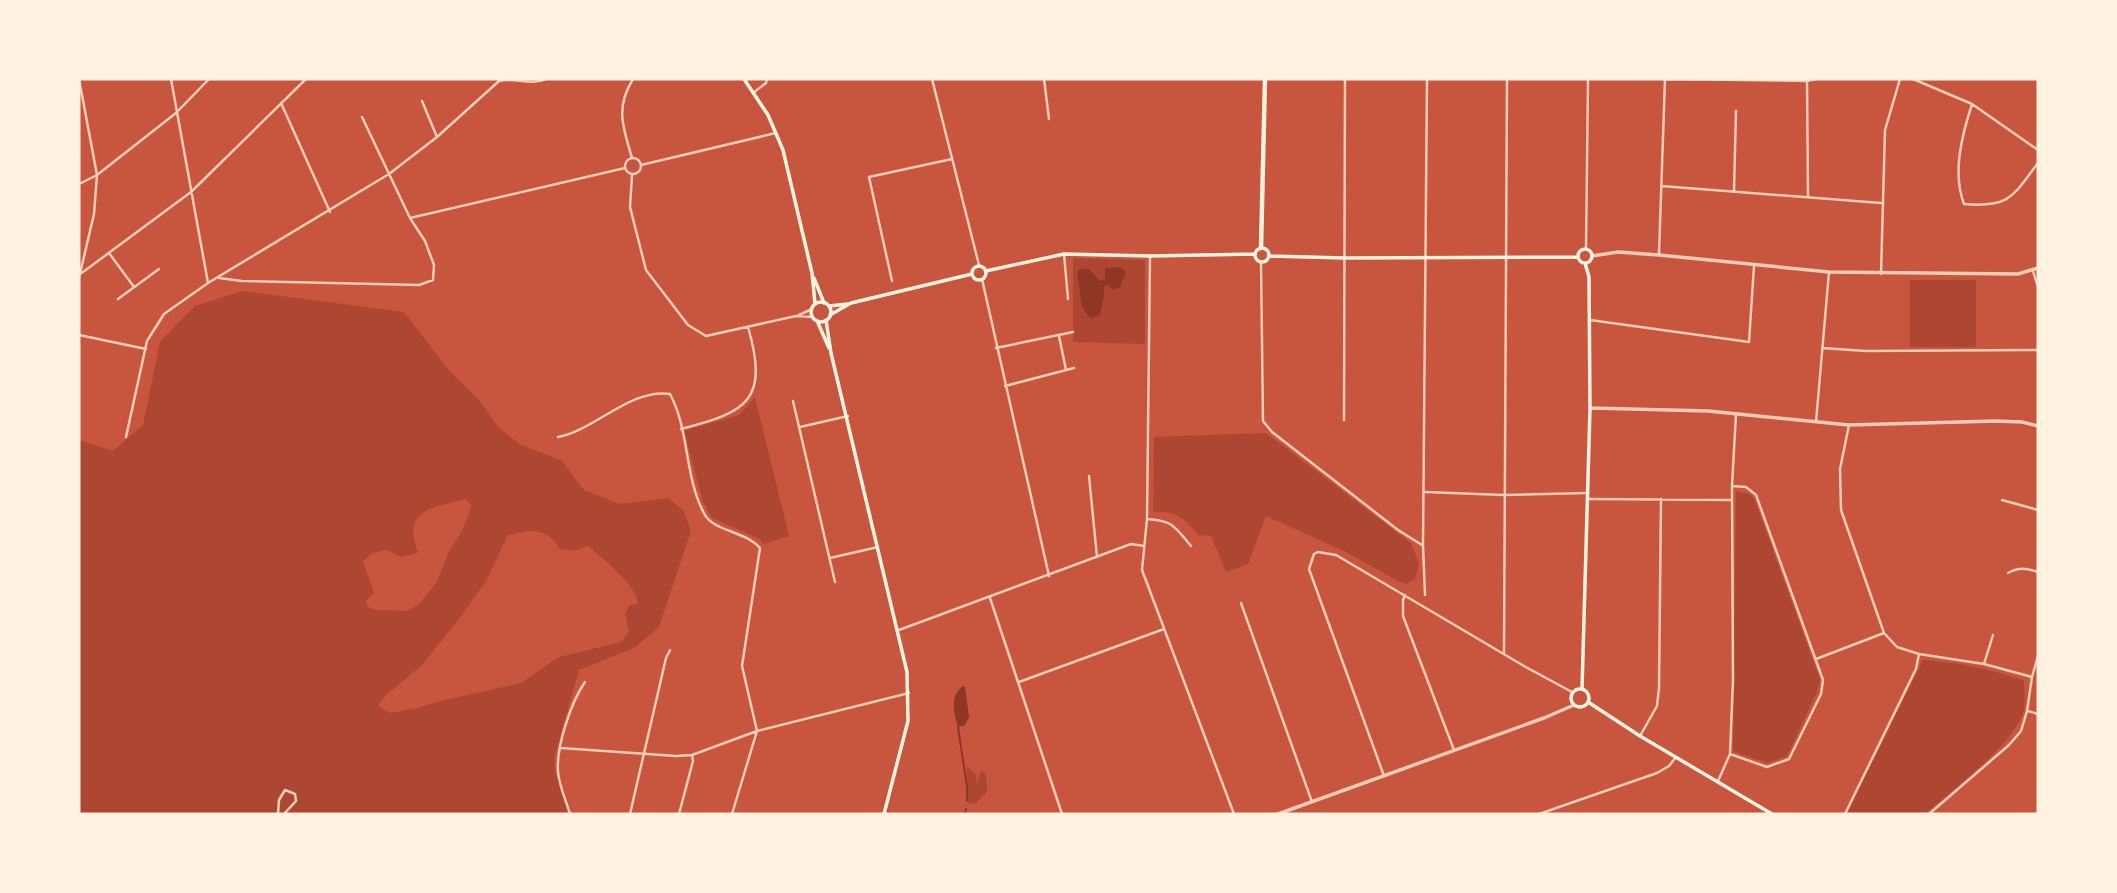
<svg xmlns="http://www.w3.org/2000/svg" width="2117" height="893" viewBox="0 0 2117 893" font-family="'Sofia Sans Condensed',sans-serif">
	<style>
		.green { fill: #ae4732; fill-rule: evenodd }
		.water { fill: #8f3625 }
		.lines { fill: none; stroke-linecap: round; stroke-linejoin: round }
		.stream { stroke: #8f3625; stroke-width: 2 }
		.minor { stroke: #f1ccb7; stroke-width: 2.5 }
		.tertiary { stroke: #f1ccb7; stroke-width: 3.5 }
		.secondary { stroke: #fff3e0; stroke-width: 3.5 }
		.primary { stroke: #fff3e0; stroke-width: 4.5 }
	</style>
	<rect width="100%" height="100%" fill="#c8553d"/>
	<!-- green -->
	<path class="green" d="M 1073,258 L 1145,260 L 1145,344 L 1073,342 Z
		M 1910,280 L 1976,280 L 1976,347 L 1910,347 Z
		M 242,291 L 404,312 L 448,369 L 481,403 L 499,428 L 521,445 L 561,460 L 584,490 L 620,504 L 668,498 L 684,511 L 691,531 L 659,627 L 634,648 L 579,670 L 554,758 L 556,774 L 571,814 L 79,814 L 79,440 L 113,451 L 143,425 L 160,342 L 195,306 ZM 466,499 L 472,506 L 461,533 L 449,551 L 437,582 L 418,605 L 407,611 L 374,610 L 367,606 L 366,601 L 374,593 L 363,561 L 372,553 L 387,550 L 401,557 L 418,553 C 401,508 433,508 466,499 ZM 527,531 C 544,531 551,535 560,549 L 574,551 L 588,546 C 602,558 637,585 638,604 L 630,605 L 625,613 L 629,631 L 621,642 L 559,657 L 521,683 L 440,701 L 417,708 L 390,713 L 378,706 L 385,696 L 423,664 L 461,616 L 486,581 L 508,535 Z
		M 755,397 L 789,536 L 763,544 L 760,539 L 712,518 L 703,502 L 684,431 L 739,415 Z
		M 1266,433 L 1411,543 L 1419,563 L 1415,579 L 1407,584 L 1398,581 L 1346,552 L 1266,516 L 1248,564 L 1226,572 L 1211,536 L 1198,535 C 1185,518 1175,510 1153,512 L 1154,437 Z
		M 1736,491 L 1750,494 L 1754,498 L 1820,680 L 1817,692 L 1787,756 L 1767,763 L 1733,751 Z
		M 1923,660 C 1956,662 1992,669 2024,681 C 2024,689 2025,699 2024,708 C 2018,742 1952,790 1925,814 L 1849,814 L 1848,811 Z
		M 966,766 L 976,774 L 977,785 L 980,772 L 983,771 L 986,775 L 987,792 L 975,804 L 968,803 Z"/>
	<!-- water -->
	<path class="water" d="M 1120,267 L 1126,272 L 1120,287 L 1113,290 L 1108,285 L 1104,286 L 1104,296 L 1100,315 L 1090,318 L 1082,307 L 1077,272 L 1081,269 L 1089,269 L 1100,281 L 1105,279 L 1105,268 Z
		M 963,686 L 965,687 L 969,717 L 965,725 L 958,727 C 954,714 949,696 963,686 Z"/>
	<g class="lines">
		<!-- stream -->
		<path class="stream" d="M 958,727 L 967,787 L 967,801
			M 965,814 L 966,809"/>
		<!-- minor -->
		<path class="minor" d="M 171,79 L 208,283
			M 932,79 L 979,265
			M 1044,79 L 1049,119
			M 1666,79 L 1807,81 L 1816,79
			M 1913,79 L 1972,104 L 2038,150
			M 1807,81 L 1808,196
			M 753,93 L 766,83 L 767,79
			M 422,101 L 437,137
			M 281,103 L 330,212
			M 1972,104 C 1962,135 1952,173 1964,204 C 2010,208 2013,196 2038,163
			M625 166a8 8 0 1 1 16 0a8 8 0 1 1-16 0Z
			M 632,158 C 623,127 615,108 633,79
			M 641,165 L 776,133
			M 632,175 L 630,207 L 646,270 L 688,325 L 706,336 L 796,316 L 813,317
			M 79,184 L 97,175 L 176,113 L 209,79
			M 1661,186 L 1881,203
			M 1734,191 L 1736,111
			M 410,218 L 625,168
			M 1586,249 L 1588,79
			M 109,253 L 134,287
			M 1064,254 L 1068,299
			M 1659,254 L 1665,79
			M 1150,256 L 1147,519 L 1142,570 L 1234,814
			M 1261,262 L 1263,421 L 1272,432 L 1398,530 L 1422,545
			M 2033,271 L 2038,287
			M 1881,274 L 1885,130 L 1900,79
			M 79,275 L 191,192 L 306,79
			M 79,278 L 94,214 L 97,175 L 79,79
			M 219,278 L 242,281 L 419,285 L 433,280 L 434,265 L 425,241 L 410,218 L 362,117
			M 982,279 L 1049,576
			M 892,281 L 869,177 L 952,159
			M 118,299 L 159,269
			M 799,315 L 812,309
			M 1590,320 L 1749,342 L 1754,266
			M 79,335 L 146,349
			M 1059,336 L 1066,370
			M 996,348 L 1073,332
			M 1822,348 L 1866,351 L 2038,350
			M 1005,386 L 1074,368
			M 793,401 L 835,582
			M 1344,420 L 1345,79
			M 1816,422 L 1829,272
			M 1849,425 L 1840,469 L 1841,510 L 1884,633 L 1897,647 L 1919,654 L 1984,664 L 2032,677
			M 800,427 L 848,416
			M 681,429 C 748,412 769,400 748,327
			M 126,437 L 147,341 L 164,314 L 208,283 L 389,174 L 437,137 L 499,81 C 515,77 530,86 546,79
			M 558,437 C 595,430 631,388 670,394 C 690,431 684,478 705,515 C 714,531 745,531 760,548 L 742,666 L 757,731 L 732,814
			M 1089,476 L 1097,557
			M 1425,492 L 1504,495 L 1587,493
			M 1588,499 L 1732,500
			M 2002,500 L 2038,510
			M 1147,519 C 1174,521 1174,526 1191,546
			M 830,558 L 878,547
			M 2008,573 C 2019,567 2026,568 2038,572
			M 1405,595 L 1403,600 L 1403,616 L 1454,750
			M 1425,595 L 1423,545 L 1427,79
			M 990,598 L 1062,814
			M 1241,603 L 1312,802
			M 899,630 L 1131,544 L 1144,546
			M 1504,654 L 1507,79
			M 1816,659 L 1884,633
			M 1984,664 L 1993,635
			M 1019,682 L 1164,629
			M 2028,711 L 2038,714
			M 1640,736 L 1657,706 L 1659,688 L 1661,499
			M 561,748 L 676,756 L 692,755 L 757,731 L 909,693
			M 1730,754 L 1767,767 L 1789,759 L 1821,694 L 1823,680 L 1756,495 L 1746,487 L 1732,486
			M 1384,776 L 1309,569 L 1314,554 L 1318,552 L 1336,555 L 1524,666 L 1572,692
			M 1718,781 L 1730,754 L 1733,680 L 1732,486 L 1736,414
			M 278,814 L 279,800 L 285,790 L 295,794 L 296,801 L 284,814
			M 570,814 C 566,801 559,785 558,772 C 556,747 571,702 585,682
			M 630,814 L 666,658 L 670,650
			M 679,814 L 693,761 L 692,755
			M 1539,814 L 1657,773 L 1669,766 L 1676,757
			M 1845,814 L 1916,669 L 1919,654
			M 1929,814 L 2009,745 L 2021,731 L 2027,711 L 2032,677 L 2038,656
			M 2038,814 L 2038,813"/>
		<!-- tertiary -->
		<path class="tertiary" d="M 1592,256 L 1618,252 L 1659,255 L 1829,272 L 2018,274 L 2038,268
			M 1590,408 L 1708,411 L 1849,425 L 1996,421 L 2022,422 L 2038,426
			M 1278,814 L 1544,718 L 1574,705"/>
		<!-- secondary -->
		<path class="secondary" d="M 744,79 L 768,115 L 783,150 L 812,273 L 815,304
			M1255 255a7 7 0 1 1 14 0a7 7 0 1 1-14 0Z
			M1578 256a7 7 0 1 1 14 0a7 7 0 1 1-14 0Z
			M 1269,256 L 1344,258 L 1578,257
			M972 273a7 7 0 1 1 14 0a7 7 0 1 1-14 0Z
			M 986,271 L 1064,254 L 1150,256 L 1255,254
			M 814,278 L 824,303
			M811 312a10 10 0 1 1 20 0a10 10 0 1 1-20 0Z
			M 829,306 L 848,304
			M 830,315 L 851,303 L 972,274
			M 826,320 L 831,353 L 907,672 L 908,721 L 884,814
			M 818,323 L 829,348
			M1571 698a9 9 0 1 1 18 0a9 9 0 1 1-18 0Z
			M 1582,689 L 1590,408 L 1589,277 L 1585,263
			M 1588,702 L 1640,736 L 1772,814"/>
		<!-- primary -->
		<path class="primary" d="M 1261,248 L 1265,79"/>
	</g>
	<!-- border -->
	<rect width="2117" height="893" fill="none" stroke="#fff3e0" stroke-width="161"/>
</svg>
